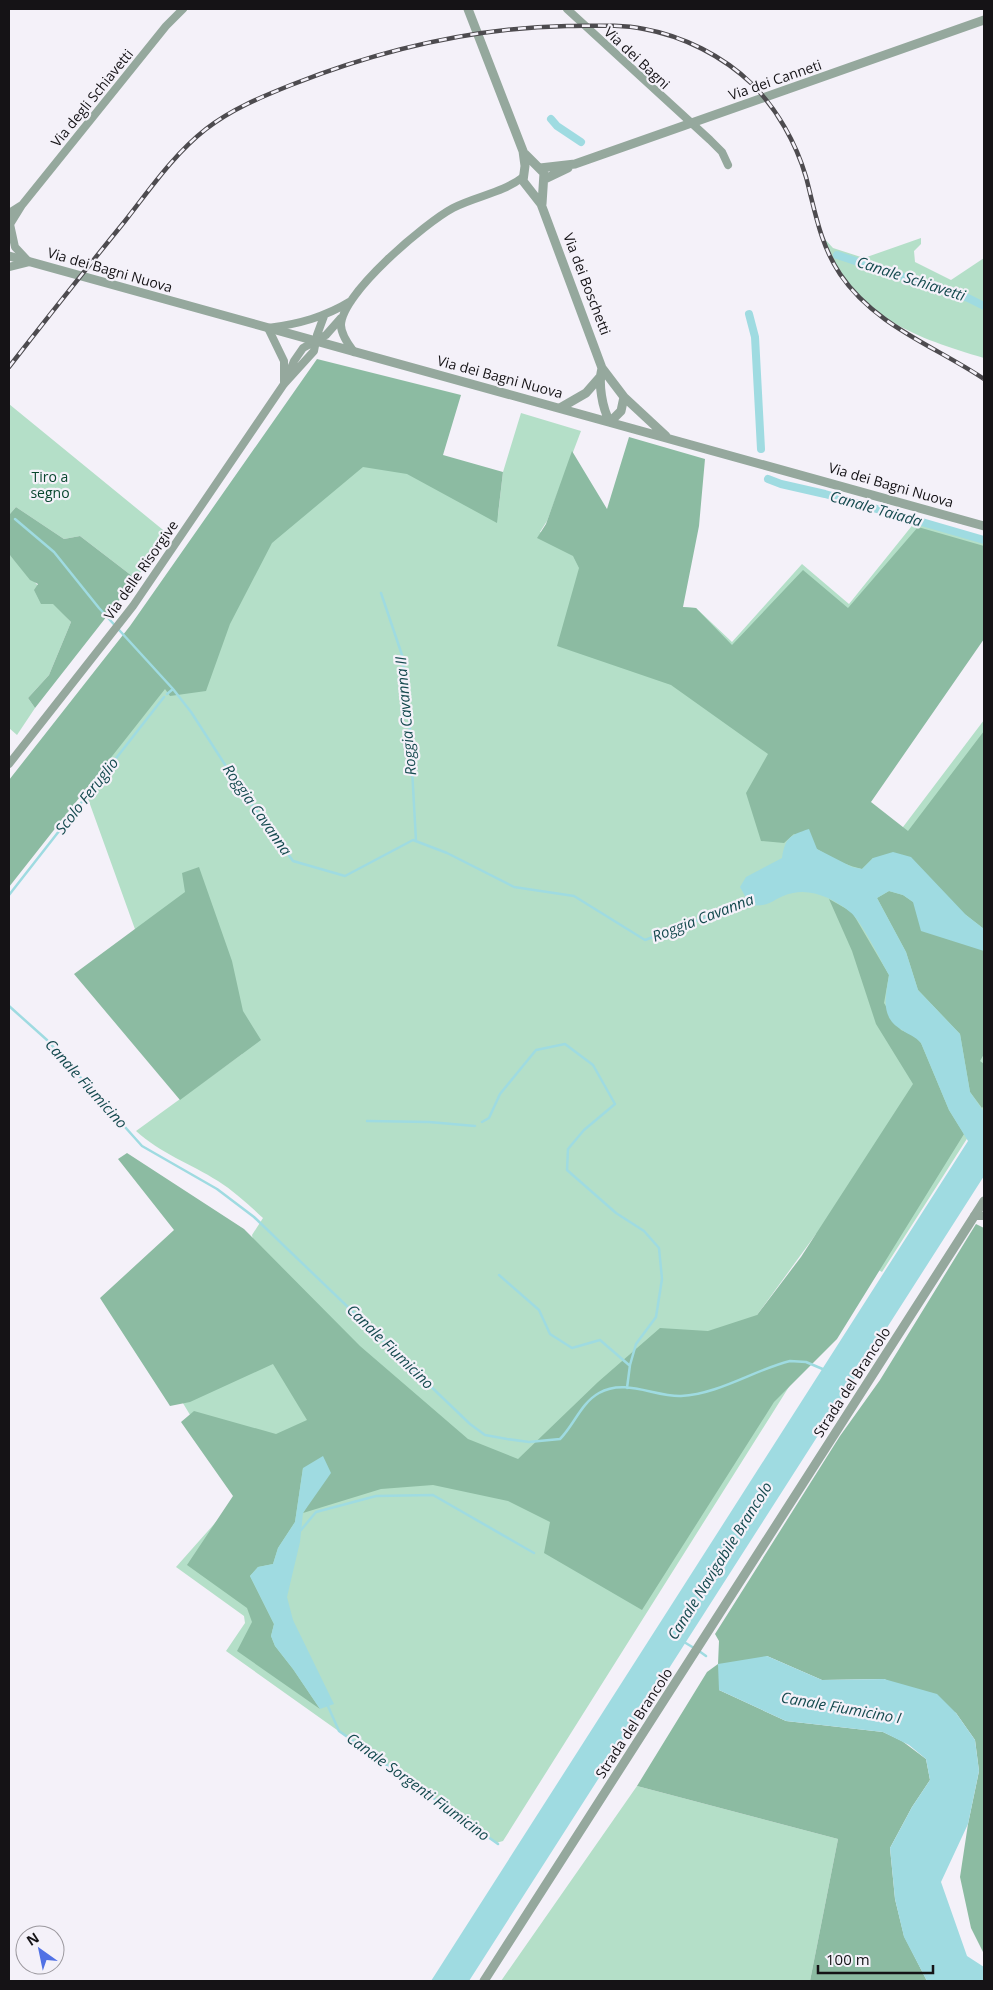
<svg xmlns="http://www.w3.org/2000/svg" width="993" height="1990" viewBox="0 0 993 1990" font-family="'Open Sans',sans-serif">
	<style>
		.green { fill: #b4dfc8 }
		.forest { fill: #8cbba2 }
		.water { fill: #9fdbe1 }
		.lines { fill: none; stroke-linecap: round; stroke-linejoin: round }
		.stream { stroke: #9fdbe1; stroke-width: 2.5 }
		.canal { stroke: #9fdbe1; stroke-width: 8 }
		.minor { stroke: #95a89d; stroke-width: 8 }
		.tertiary { stroke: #95a89d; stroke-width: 9 }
		.rail-casing { stroke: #4d4b4f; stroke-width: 4.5 }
		.rail { stroke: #f4f1f9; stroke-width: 2.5; stroke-dasharray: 8; stroke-linecap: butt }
		.labels { text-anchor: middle; stroke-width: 4.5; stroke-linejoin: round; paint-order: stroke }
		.street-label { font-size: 14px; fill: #151316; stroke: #f4f1f9 }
		.park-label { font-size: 14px; fill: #0a472f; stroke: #f4f1f9 }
		.water-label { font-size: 15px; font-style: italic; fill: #154a4f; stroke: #f4f1f9 }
	</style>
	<rect width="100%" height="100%" fill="#f4f1f9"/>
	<!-- green -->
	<path class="green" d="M 821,235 L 833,248 L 864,258 L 921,238 L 921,244 L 914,251 L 915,262 L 951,280 L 984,258 L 984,358 C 909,336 850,313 821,235 Z
		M 9,404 L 168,534 L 136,579 L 80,536 L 64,539 L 16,507 L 9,515 Z
		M 521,413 L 581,431 L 547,521 L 540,532 L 683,607 L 696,608 L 732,642 L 802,564 L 849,604 L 915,522 L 984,541 L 984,616 L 858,799 L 898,837 L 903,827 L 984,720 L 984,1112 L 882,1272 L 816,1234 L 757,1315 L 792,1382 L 503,1841 L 496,1843 L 226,1651 L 245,1623 L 244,1616 L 176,1567 L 239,1496 L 172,1385 L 273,1340 L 252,1235 L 263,1218 C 249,1205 235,1192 218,1181 C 191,1164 160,1153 136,1131 L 242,1054 L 136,932 L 87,796 L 97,783 L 92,779 L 325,431 L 498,515 L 503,472 Z
		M 9,554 L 71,622 L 49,675 L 28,698 L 35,708 L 17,735 L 9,728 Z
		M 637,1786 L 838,1839 L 810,1981 L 501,1981 Z"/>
	<!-- forest -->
	<path class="forest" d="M 317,359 L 461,395 L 443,455 L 503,472 L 497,523 L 407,474 L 363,467 L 272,543 L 230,624 L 206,691 L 170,696 L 165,689 L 9,887 L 9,780 L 130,626 Z
		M 629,437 L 705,459 L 699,526 L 683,607 L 696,608 L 732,645 L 803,570 L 848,608 L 918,527 L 984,546 L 984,639 L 871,802 L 908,831 L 984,731 L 984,929 L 966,915 L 873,858 L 862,869 C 837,864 814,847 794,834 L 784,843 L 761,841 L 746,793 L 768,754 L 671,685 L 557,646 L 579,568 L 573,556 L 537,538 L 546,524 L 572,451 L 607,509 Z
		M 16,507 L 64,539 L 80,536 L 136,579 L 35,708 L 28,698 L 49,675 L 71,622 L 53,604 L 41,604 L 34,590 L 38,584 L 30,580 L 9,554 L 9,515 Z
		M 199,867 L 232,961 L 243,1011 L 261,1040 L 180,1100 L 74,974 L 185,892 L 182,873 Z
		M 889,891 L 903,895 L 984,951 L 984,1054 L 980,1061 L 984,1064 L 984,1105 L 982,1108 L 970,1092 L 960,1034 L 918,990 L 906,952 L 877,898 Z
		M 829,899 L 852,912 L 889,975 L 884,1003 L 901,1030 L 915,1036 L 921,1043 L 949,1110 L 964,1134 L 837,1339 L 774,1402 L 642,1610 L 544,1553 L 550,1522 L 508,1501 L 433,1485 L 381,1489 L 303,1513 L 313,1496 L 303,1468 L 295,1522 L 278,1548 L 273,1564 L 258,1567 L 250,1576 L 274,1624 L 271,1636 L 275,1646 L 293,1669 L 320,1709 L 237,1651 L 252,1622 L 247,1608 L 187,1565 L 233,1496 L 181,1422 L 194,1411 L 276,1434 L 307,1420 L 273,1364 L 190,1402 L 170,1406 L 100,1298 L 174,1230 L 118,1159 L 127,1153 L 244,1229 L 360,1346 L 468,1439 L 518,1459 L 598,1382 L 660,1328 L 708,1331 L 757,1315 L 801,1257 L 913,1084 L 876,1024 L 852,951 Z
		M 976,1224 L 984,1228 L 984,1954 L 971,1928 L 960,1877 L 968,1824 L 979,1771 L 975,1740 L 956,1713 L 884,1679 L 822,1680 L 767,1656 L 719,1690 L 786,1721 L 883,1732 L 902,1741 L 926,1759 L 930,1780 L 912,1807 L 890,1848 L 895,1899 L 904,1936 L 927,1981 L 810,1981 L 838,1839 L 637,1786 L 707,1672 L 718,1664 L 719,1641 L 715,1634 L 840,1436 L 880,1380 Z"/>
	<!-- water -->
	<path class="water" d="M 809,829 L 817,849 L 852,867 L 862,869 L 873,858 L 893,852 L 911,857 L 966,915 L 984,929 L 984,951 L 921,931 L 913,902 L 903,895 L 889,891 L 877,898 L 906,952 L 918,990 L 960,1034 L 970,1092 L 984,1112 L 984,1176 L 469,1981 L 431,1981 L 968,1141 L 949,1110 L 921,1043 C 915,1036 909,1035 902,1030 C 879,1017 886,996 889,975 C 881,961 861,920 850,912 C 834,899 813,889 793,893 C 773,897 772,908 750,905 L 740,887 L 746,877 L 782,858 C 785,838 790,835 809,829 Z
		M 323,1456 L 331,1473 L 303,1513 L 300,1542 L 287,1597 L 293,1620 L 334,1704 L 320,1709 L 293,1669 L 275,1646 L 271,1636 L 274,1624 L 250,1576 L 258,1567 L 273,1564 L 278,1548 L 295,1522 L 303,1468 Z
		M 767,1656 L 822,1680 L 884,1679 L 937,1694 L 956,1713 L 975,1740 L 979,1771 L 968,1824 L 941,1882 L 967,1956 L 984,1967 L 984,1981 L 927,1981 L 904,1937 L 895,1899 L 890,1848 L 912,1807 L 930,1780 L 926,1759 L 909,1745 L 883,1732 L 786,1721 L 719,1690 L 718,1664 Z"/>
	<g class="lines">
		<!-- stream -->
		<path class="stream" d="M 15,519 L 54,552 L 99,608 L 173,689
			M 381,593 L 402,655 L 409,714 L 416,841
			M 167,694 L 173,689 L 191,712 L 244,794 L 293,861 L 345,876 L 413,840 L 447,853 L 514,887 L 574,896 L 645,940 L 749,901
			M 9,895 L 164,697
			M 9,1006 L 47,1040 L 142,1146 L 217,1189 L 254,1217 L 470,1424 L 485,1435 L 507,1439 L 529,1442 L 560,1439 C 574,1425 581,1403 599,1393 C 625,1378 655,1397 681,1396 C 719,1394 754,1370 790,1361 L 806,1362 L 825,1370
			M 367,1121 L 429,1122 L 475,1126
			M 482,1122 L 489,1118 L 500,1094 L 536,1050 L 565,1044 L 593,1065 L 615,1104 L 584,1130 L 568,1149 L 567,1170 L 616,1213 L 644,1231 L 659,1248 L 662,1279 L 656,1317 L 636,1344 L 630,1365 L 627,1388
			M 499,1275 L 539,1310 L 550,1334 L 572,1348 L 600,1340 L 629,1365
			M 301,1530 L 316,1512 L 376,1496 L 433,1495 L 534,1553
			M 684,1642 L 694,1648
			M 699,1651 L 706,1656
			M 327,1704 L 339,1731 L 498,1844"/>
		<!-- canal -->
		<path class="canal" d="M 551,119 L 557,126 L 581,142
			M 837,255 L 968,298 L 984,306
			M 749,314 L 755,337 L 761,449
			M 768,479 L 781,484 L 825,494 L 984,540"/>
		<!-- minor -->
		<path class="minor" d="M 567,9 L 710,140 L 722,152 L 728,165
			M 9,213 L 20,206
			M 10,224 L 15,247 L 29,262
			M 9,226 L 22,205 L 166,26 L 183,9
			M 9,267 L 29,262
			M 354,352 C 349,345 341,335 341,325 C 342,293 425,223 453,208 C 476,196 503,193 523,177
			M 286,380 L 294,361 L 303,348 L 326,335 L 341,318
			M 284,384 L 284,361 L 268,328 C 299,324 325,317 351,301
			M 9,764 L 133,606 L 284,384 L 314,351 L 317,335 L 324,316
			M 974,1216 L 984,1216"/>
		<!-- tertiary -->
		<path class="tertiary" d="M 468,9 L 523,151 L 525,166 L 523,181 L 541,204 L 602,368 L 624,397 L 666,436
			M 525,154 L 544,173 L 542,204
			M 540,168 L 575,164 L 984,20
			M 545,179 L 568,168
			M 9,256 L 984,526
			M 602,368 C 598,383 602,408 610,422
			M 560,408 L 586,393 L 600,377
			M 610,422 L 621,411 L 624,397
			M 484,1981 L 984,1201"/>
		<!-- rail casing -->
		<g class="rail-casing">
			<path id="rail" d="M 9,367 C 47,318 86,269 125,221 C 150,189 174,154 206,129 C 232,109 261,97 291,85 C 380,50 471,28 567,26 C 593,26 619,24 644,29 C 683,36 723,56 752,84 C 777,109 796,143 806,177 C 815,211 820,244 840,274 C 875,326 935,346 984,379"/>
		</g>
		<!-- rail -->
		<use href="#rail" class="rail"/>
	</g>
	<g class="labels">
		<!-- street labels -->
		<g class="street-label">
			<text transform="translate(637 58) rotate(43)" y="5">Via dei Bagni</text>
			<text transform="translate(775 80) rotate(-19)" y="5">Via dei Canneti</text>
			<text transform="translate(92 98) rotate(-51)" y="5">Via degli Schiavetti</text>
			<text transform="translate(110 270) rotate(16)" y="5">Via dei Bagni Nuova</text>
			<text transform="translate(587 284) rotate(69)" y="5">Via dei Boschetti</text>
			<text transform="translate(500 377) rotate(15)" y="5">Via dei Bagni Nuova</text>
			<text transform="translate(891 485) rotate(16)" y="5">Via dei Bagni Nuova</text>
			<text transform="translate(141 570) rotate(-55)" y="5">Via delle Risorgive</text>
			<text transform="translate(852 1382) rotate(-57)" y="5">Strada del Brancolo</text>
			<text transform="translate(634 1723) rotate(-57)" y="5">Strada del Brancolo</text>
		</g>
		<!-- park labels -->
		<g class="park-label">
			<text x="50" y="482">Tiro a<tspan x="50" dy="16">segno</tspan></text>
		</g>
		<!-- water labels -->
		<g class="water-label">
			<text transform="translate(911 279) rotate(18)" y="5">Canale Schiavetti</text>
			<text transform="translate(876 509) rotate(16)" y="5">Canale Taiada</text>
			<text transform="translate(406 716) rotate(-95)" y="5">Roggia Cavanna II</text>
			<text transform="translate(87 796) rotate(-52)" y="5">Scolo Feruglio</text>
			<text transform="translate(257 810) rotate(55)" y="5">Roggia Cavanna</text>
			<text transform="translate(703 918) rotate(-21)" y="5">Roggia Cavanna</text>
			<text transform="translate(86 1084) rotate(48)" y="5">Canale Fiumicino</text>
			<text transform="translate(390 1347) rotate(44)" y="5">Canale Fiumicino</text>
			<text transform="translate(720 1561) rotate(-58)" y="5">Canale Navigabile Brancolo</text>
			<text transform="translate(841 1708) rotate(10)" y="5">Canale Fiumicino I</text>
			<text transform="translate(418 1787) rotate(36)" y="5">Canale Sorgenti Fiumicino</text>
		</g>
	</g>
	<!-- border -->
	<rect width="993" height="1990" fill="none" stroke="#151316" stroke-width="20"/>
	<!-- north arrow -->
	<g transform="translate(40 1950) rotate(327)"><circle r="24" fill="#f4f1f9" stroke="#9b989e"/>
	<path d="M0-4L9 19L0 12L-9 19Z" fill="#5171e5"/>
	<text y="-8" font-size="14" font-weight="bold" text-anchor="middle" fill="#151316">N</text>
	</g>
	<!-- scale -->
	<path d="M818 1965v8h115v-8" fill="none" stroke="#151316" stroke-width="2.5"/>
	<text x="826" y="1965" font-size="15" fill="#151316" stroke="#f4f1f9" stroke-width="4" paint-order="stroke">100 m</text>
</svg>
